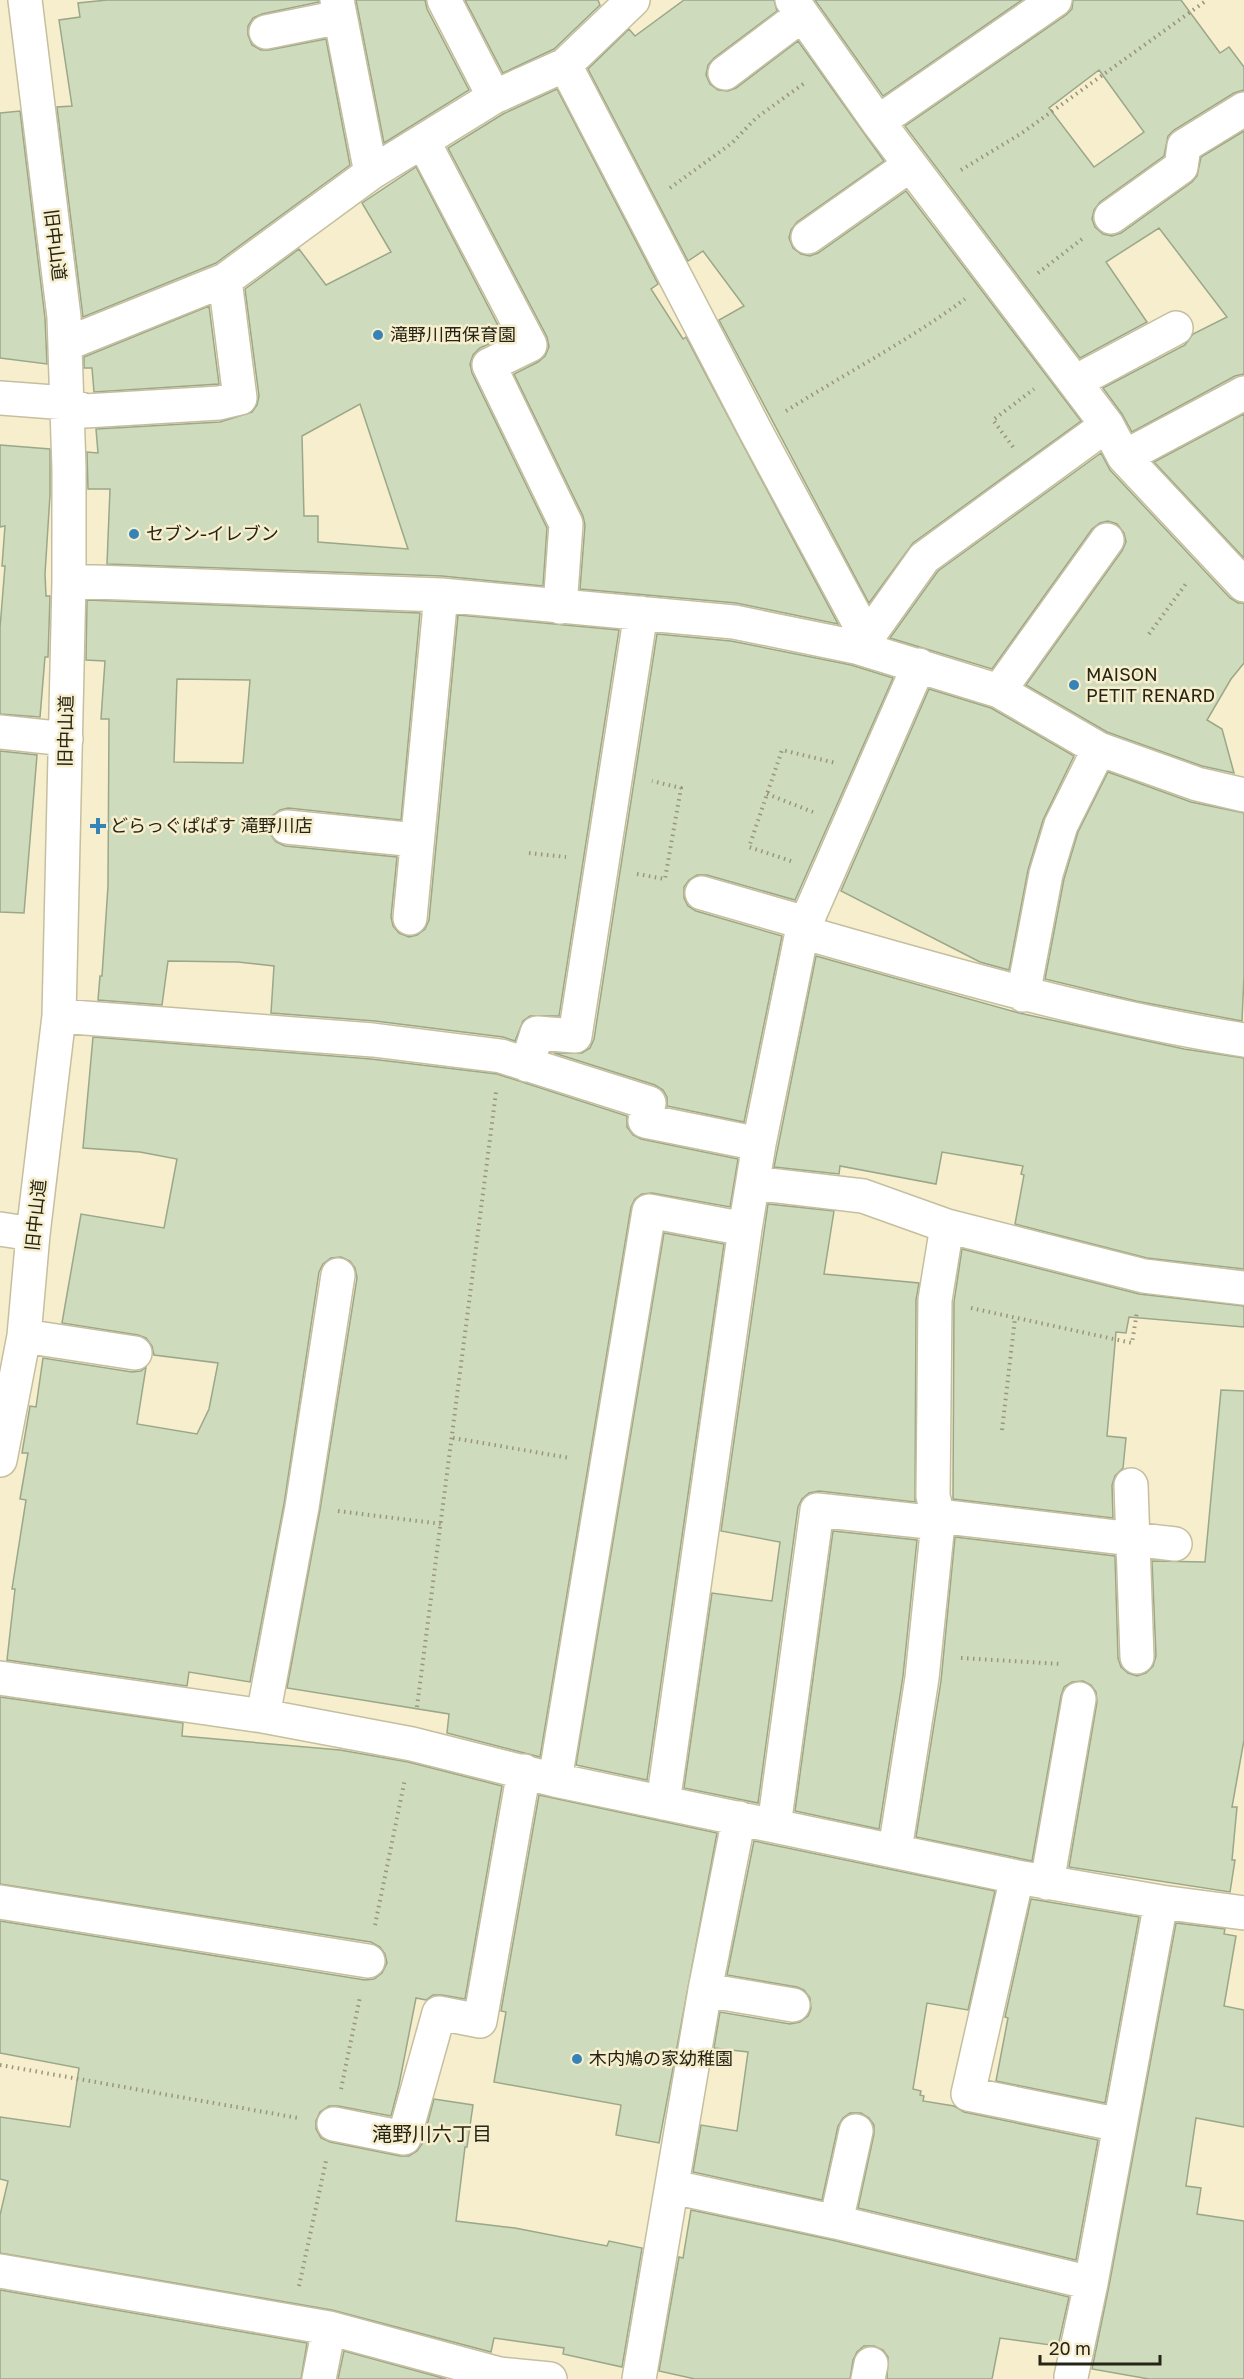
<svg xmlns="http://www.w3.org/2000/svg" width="1244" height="2379" viewBox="0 0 1244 2379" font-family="'Golos Text','Noto Sans JP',sans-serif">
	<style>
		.building { fill: #cfdbbd; stroke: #9ba789; stroke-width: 1.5; fill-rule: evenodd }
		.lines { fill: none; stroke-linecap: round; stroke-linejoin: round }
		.minor-casing { stroke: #c6bf9f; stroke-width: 36 }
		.path { stroke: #9a957c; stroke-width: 4; stroke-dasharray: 1.5 4.5; stroke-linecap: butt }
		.minor { stroke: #fff; stroke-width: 33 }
		.poi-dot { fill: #3684b7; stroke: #f6eecd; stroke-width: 2 }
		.labels { text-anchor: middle; stroke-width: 5; stroke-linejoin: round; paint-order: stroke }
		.street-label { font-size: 18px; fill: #262417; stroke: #f6eecd }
		.poi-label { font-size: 18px; fill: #262417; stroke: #f6eecd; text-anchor: start }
		.neighbourhood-label { font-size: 20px; fill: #262417; stroke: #f6eecd }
	</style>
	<rect width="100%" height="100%" fill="#f6eecd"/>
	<!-- building -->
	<path class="building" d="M 107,0 L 319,0 L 319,2 L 262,14 L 253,18 L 248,26 L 248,35 L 252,45 L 261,50 L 269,50 L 326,39 L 350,165 L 216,263 L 83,317 L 57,107 L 72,106 L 59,20 L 80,17 L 78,3 Z
		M 356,0 L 425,0 L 427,9 L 469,90 L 384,143 Z
		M 465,0 L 598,0 L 600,5 L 554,49 L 503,73 Z
		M 684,0 L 774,0 L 777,11 L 714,58 L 708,65 L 706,75 L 710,84 L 718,90 L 728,91 L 736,88 L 798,41 L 884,161 L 797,222 L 791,230 L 789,238 L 793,248 L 801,254 L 810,256 L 818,253 L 906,191 L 1081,421 L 913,543 L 869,603 L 719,320 L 744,306 L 703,251 L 688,261 L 588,69 L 629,29 L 635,36 Z
		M 815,0 L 1022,0 L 883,96 Z
		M 1073,0 L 1181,0 L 1220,53 L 1229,47 L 1244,67 L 1244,90 L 1234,93 L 1174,130 L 1168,136 L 1164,156 L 1100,202 L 1094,210 L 1092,219 L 1095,227 L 1103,234 L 1112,236 L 1121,233 L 1192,182 L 1197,176 L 1201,157 L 1244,131 L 1244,374 L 1235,376 L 1132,432 L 1122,414 L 1103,388 L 1185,345 L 1193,334 L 1227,317 L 1159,228 L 1106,262 L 1147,322 L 1080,358 L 905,126 L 1066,15 L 1072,9 ZM 1099,70 L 1144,132 L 1094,167 L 1049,108 Z
		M 557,89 L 658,284 L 651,289 L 683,339 L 686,337 L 838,624 L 736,603 L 580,589 L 585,525 L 583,516 L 514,374 L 538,362 L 545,356 L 549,347 L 547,337 L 448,148 L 503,114 Z
		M 20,111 L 45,318 L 47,364 L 0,358 L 0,113 Z
		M 416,167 L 504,337 L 480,348 L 473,355 L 470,364 L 472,373 L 547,528 L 543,586 L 442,576 L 107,564 L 110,489 L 88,489 L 87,452 L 98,453 L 96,429 L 220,422 L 252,412 L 257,405 L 259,396 L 245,289 L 299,249 L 326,285 L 391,252 L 362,203 ZM 360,404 L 408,549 L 318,542 L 318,516 L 304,516 L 302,436 Z
		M 209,306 L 219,384 L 94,392 L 92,368 L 84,368 L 84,357 Z
		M 1244,414 L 1244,558 L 1154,462 Z
		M 0,445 L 50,449 L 50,495 L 45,574 L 46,596 L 50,596 L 48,657 L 45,657 L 40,717 L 0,714 L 0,628 L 5,566 L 2,566 L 5,526 L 0,527 Z
		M 1101,453 L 1110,470 L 1230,598 L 1238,603 L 1244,603 L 1244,663 L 1231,679 L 1207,720 L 1222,729 L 1234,773 L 1202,766 L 1107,732 L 1026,685 L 1122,551 L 1126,542 L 1124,533 L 1117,524 L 1108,521 L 1100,523 L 1092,529 L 992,669 L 890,638 L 938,571 Z
		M 87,600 L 420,613 L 401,820 L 288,808 L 280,810 L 272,816 L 268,826 L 270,834 L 276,842 L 285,846 L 397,857 L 391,917 L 393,926 L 399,933 L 409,937 L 417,935 L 425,929 L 429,920 L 458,615 L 619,630 L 559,1016 L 530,1016 L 523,1021 L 515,1041 L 503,1037 L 375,1021 L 271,1013 L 274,966 L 238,962 L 168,961 L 162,1005 L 98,1000 L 100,976 L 102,976 L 108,886 L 109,719 L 101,719 L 105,661 L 86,660 ZM 177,679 L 250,680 L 243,763 L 174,762 Z
		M 657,634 L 731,641 L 851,665 L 893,678 L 795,900 L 707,875 L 697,875 L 689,880 L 684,887 L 684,898 L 688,906 L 696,911 L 782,936 L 744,1122 L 667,1106 L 667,1097 L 663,1090 L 655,1085 L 554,1053 L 582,1053 L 590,1048 L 594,1039 Z
		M 929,689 L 991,708 L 1074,756 L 1043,820 L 1028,870 L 1009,970 L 980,962 L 841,891 Z
		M 0,751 L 37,755 L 24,913 L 0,912 Z
		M 1108,772 L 1191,802 L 1244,813 L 1244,976 L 1242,1021 L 1136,1001 L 1045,979 L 1064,879 L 1078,832 Z
		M 816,956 L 1019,1013 L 1184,1049 L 1244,1058 L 1244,1269 L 1147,1258 L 1015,1224 L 1024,1175 L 1021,1174 L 1023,1166 L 942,1152 L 936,1184 L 840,1166 L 839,1174 L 774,1167 Z
		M 93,1037 L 371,1059 L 497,1074 L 627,1116 L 627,1127 L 633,1135 L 641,1139 L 738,1159 L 730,1207 L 652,1193 L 642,1194 L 635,1199 L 631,1207 L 540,1757 L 447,1733 L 449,1714 L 287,1688 L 320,1510 L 357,1278 L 355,1268 L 350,1261 L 341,1257 L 331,1258 L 323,1264 L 319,1272 L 284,1504 L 250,1682 L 189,1672 L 187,1686 L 7,1660 L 15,1589 L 12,1589 L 26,1500 L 20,1499 L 28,1453 L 22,1453 L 30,1406 L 36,1407 L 43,1358 L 132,1372 L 141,1371 L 146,1367 L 137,1424 L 197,1434 L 209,1409 L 218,1363 L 154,1355 L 152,1346 L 146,1338 L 138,1335 L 62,1323 L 81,1214 L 164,1228 L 177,1159 L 140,1152 L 83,1148 Z
		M 768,1204 L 834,1211 L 824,1274 L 919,1283 L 916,1300 L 915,1502 L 819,1491 L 809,1493 L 802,1499 L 798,1507 L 758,1803 L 684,1788 L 712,1593 L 772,1601 L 780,1542 L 721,1531 Z
		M 664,1233 L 724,1244 L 647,1780 L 576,1765 Z
		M 962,1249 L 1139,1294 L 1244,1306 L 1244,1327 L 1129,1317 L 1126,1333 L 1116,1332 L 1107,1436 L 1126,1438 L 1123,1468 L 1115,1476 L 1112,1485 L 1113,1518 L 953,1499 L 954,1302 Z
		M 1221,1390 L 1244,1391 L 1244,1740 L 1232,1807 L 1237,1807 L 1232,1860 L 1235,1860 L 1230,1892 L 1069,1867 L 1097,1702 L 1096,1692 L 1091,1685 L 1083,1681 L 1072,1682 L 1064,1687 L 1061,1696 L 1032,1861 L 916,1837 L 941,1681 L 955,1537 L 1115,1556 L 1118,1658 L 1121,1667 L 1128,1673 L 1137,1676 L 1146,1673 L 1153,1666 L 1156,1656 L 1152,1561 L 1205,1562 Z
		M 833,1531 L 917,1540 L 903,1676 L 879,1829 L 795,1811 Z
		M 0,1697 L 183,1723 L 182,1736 L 340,1750 L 408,1762 L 502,1786 L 465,1999 L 442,1995 L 433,1995 L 426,2000 L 416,1998 L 399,2085 L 391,2116 L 338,2106 L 329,2106 L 320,2112 L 316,2121 L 316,2129 L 321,2138 L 330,2142 L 400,2156 L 409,2156 L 417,2151 L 422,2144 L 434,2099 L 473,2105 L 467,2147 L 465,2147 L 456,2221 L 515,2228 L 607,2246 L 609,2241 L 642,2248 L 622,2367 L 563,2354 L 564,2348 L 494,2338 L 491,2352 L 332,2310 L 0,2253 L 0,2215 L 8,2181 L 0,2179 L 0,2117 L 70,2127 L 79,2068 L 0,2053 L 0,1921 L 365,1980 L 374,1979 L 382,1973 L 387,1963 L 385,1954 L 380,1947 L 371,1942 L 0,1884 Z
		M 539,1795 L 717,1833 L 659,2143 L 616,2135 L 621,2105 L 494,2082 L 506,2012 L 501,2011 Z
		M 754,1841 L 995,1891 L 968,2010 L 927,2003 L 913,2089 L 921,2091 L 920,2095 L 924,2096 L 923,2101 L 954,2106 L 964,2112 L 1098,2140 L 1076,2260 L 858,2208 L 874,2134 L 874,2125 L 869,2118 L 861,2113 L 850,2113 L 843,2118 L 838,2126 L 822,2200 L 693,2172 L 701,2125 L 737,2131 L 748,2052 L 714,2048 L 720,2012 L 790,2024 L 800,2022 L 808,2016 L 811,2009 L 810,1998 L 804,1990 L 797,1987 L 727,1975 Z
		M 1031,1899 L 1139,1917 L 1105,2103 L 996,2081 L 1008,2018 L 1005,2017 Z
		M 1176,1923 L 1225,1929 L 1224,1934 L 1236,1936 L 1224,2006 L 1244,2010 L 1244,2127 L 1196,2118 L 1186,2186 L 1201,2188 L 1197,2214 L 1244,2221 L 1244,2379 L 1149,2379 L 1092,2369 L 1109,2286 Z
		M 691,2210 L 832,2240 L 1069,2297 L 1058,2346 L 1000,2338 L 992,2379 L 887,2379 L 888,2357 L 883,2350 L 874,2346 L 864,2346 L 857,2352 L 853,2360 L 850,2379 L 695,2379 L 659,2371 L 679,2257 L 683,2258 Z
		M 0,2290 L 307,2343 L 301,2379 L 0,2379 Z
		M 344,2351 L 446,2379 L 338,2379 Z"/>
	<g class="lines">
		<!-- minor casing -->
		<g class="minor-casing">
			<path id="minor" d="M 337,0 L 371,173
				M 444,0 L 494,97
				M 792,0 L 878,122 L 1107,425 L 1124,457 L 1244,585
				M 266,32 L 340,17
				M 565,65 L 755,430 L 867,638
				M 725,73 L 802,15
				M 878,122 L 1055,0
				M 423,141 L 530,345 L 489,365 L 566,524 L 560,607
				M 1111,217 L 1181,167 L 1184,146 L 1244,109
				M 808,237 L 910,165
				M 66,344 L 225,280 L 371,173 L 494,97 L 565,65 L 633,0
				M 1075,382 L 1176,328
				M 0,398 L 67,403 L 85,411 L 219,403 L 240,398 L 225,280
				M 1124,457 L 1244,393
				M 69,581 L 441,595 L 734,622 L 856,647 L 999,691 L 1099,749 L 1197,784 L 1244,795
				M 856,647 L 867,638 L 924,558 L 1107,425
				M 999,691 L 1107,540
				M 0,732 L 66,739
				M 287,827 L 416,840
				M 702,893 L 806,923
				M 410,918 L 441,595
				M 802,932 C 949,974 1093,1016 1244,1040
				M 1023,995 L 1046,874 L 1061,825 L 1099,749
				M 59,1016 L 373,1040 L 501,1056 L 649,1103 L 645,1121 L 759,1144
				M 527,1065 L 537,1033 L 575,1036 L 641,613
				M 753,1183 L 863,1196 L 947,1226 L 1144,1276 L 1244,1288
				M 0,1229 L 33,1234
				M 24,1336 L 135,1353
				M 0,1460 L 24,1336 L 33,1234 L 59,1016 L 69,581 L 69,469 L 64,317 L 25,0
				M 1131,1485 L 1137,1657
				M 938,1516 L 1175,1544
				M 0,1678 L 263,1716 L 412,1744 L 555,1780 L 1017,1877 L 1161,1902 L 1244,1913
				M 263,1716 L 302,1507 L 338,1275
				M 555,1780 L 649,1211 L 745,1229
				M 663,1803 L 745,1229 L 759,1144 L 802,932 L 919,665
				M 774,1826 L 817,1510 L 938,1523
				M 895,1850 L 922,1678 L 938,1523 L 938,1516 L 933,1496 L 935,1300 L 947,1226
				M 1017,1877 L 968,2094 L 1120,2125
				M 1047,1883 L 1079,1699
				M 0,1902 L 368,1961
				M 705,1990 L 793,2005
				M 334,2124 L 404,2138 L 439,2013 L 480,2021 L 524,1771
				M 673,2187 L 836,2222 L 1091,2283
				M 836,2222 L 856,2131
				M 0,2271 L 329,2328 L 499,2374 L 550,2379
				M 1071,2377 L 1091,2283 L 1161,1902
				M 319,2379 L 329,2328
				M 639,2379 L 705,1990 L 739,1818
				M 868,2379 L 871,2364"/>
		</g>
		<!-- path -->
		<path class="path" d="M 961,170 L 1022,133 L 1207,0
			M 670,188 L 732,143 L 756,118 L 806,82
			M 1038,273 L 1082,239
			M 786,411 C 846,373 908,341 965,299
			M 1013,447 L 993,420 L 1034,389
			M 1149,634 L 1188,581
			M 767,794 L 813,812
			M 529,853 L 566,857
			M 791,861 L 749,847 L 782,750 L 836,763
			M 637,874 L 665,879 L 681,788 L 652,781
			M 971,1308 L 1132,1343 L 1137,1312
			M 1002,1430 L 1015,1318
			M 453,1438 L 570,1458
			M 338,1511 L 442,1524
			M 961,1658 L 1061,1664
			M 417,1707 L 496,1092
			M 375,1925 L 405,1779
			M 0,2065 L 298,2118
			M 341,2089 L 360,1997
			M 299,2286 L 326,2161"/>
		<!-- minor -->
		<use href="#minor" class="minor"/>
	</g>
	<!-- markers -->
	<g class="poi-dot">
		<circle cx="378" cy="335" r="6"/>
		<circle cx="134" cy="534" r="6"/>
		<circle cx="1074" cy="685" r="6"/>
		<path d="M95 817h6v6h6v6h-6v6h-6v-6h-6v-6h6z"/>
		<circle cx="577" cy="2059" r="6"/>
	</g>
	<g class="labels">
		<!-- street labels -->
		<g class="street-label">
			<text transform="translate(55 245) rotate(83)" y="6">旧中山道</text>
			<text transform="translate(66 731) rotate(-89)" y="6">旧中山道</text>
			<text transform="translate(36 1215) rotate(-84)" y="6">旧中山道</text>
		</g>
		<!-- poi labels -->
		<g class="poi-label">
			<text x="390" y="341">滝野川西保育園</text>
			<text x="146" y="540">セブン-イレブン</text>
			<text x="1086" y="681">MAISON<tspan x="1086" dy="21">PETIT RENARD</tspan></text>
			<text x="110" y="832">どらっぐぱぱす 滝野川店</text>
			<text x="589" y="2065">木内鳩の家幼稚園</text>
		</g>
		<!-- neighbourhood labels -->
		<g class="neighbourhood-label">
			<text x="432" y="2141">滝野川六丁目</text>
		</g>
	</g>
	<!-- scale -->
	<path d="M1040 2355v9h120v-9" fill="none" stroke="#262417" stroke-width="3"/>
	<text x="1049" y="2355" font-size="18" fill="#262417" stroke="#f6eecd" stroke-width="4.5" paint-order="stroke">20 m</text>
</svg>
